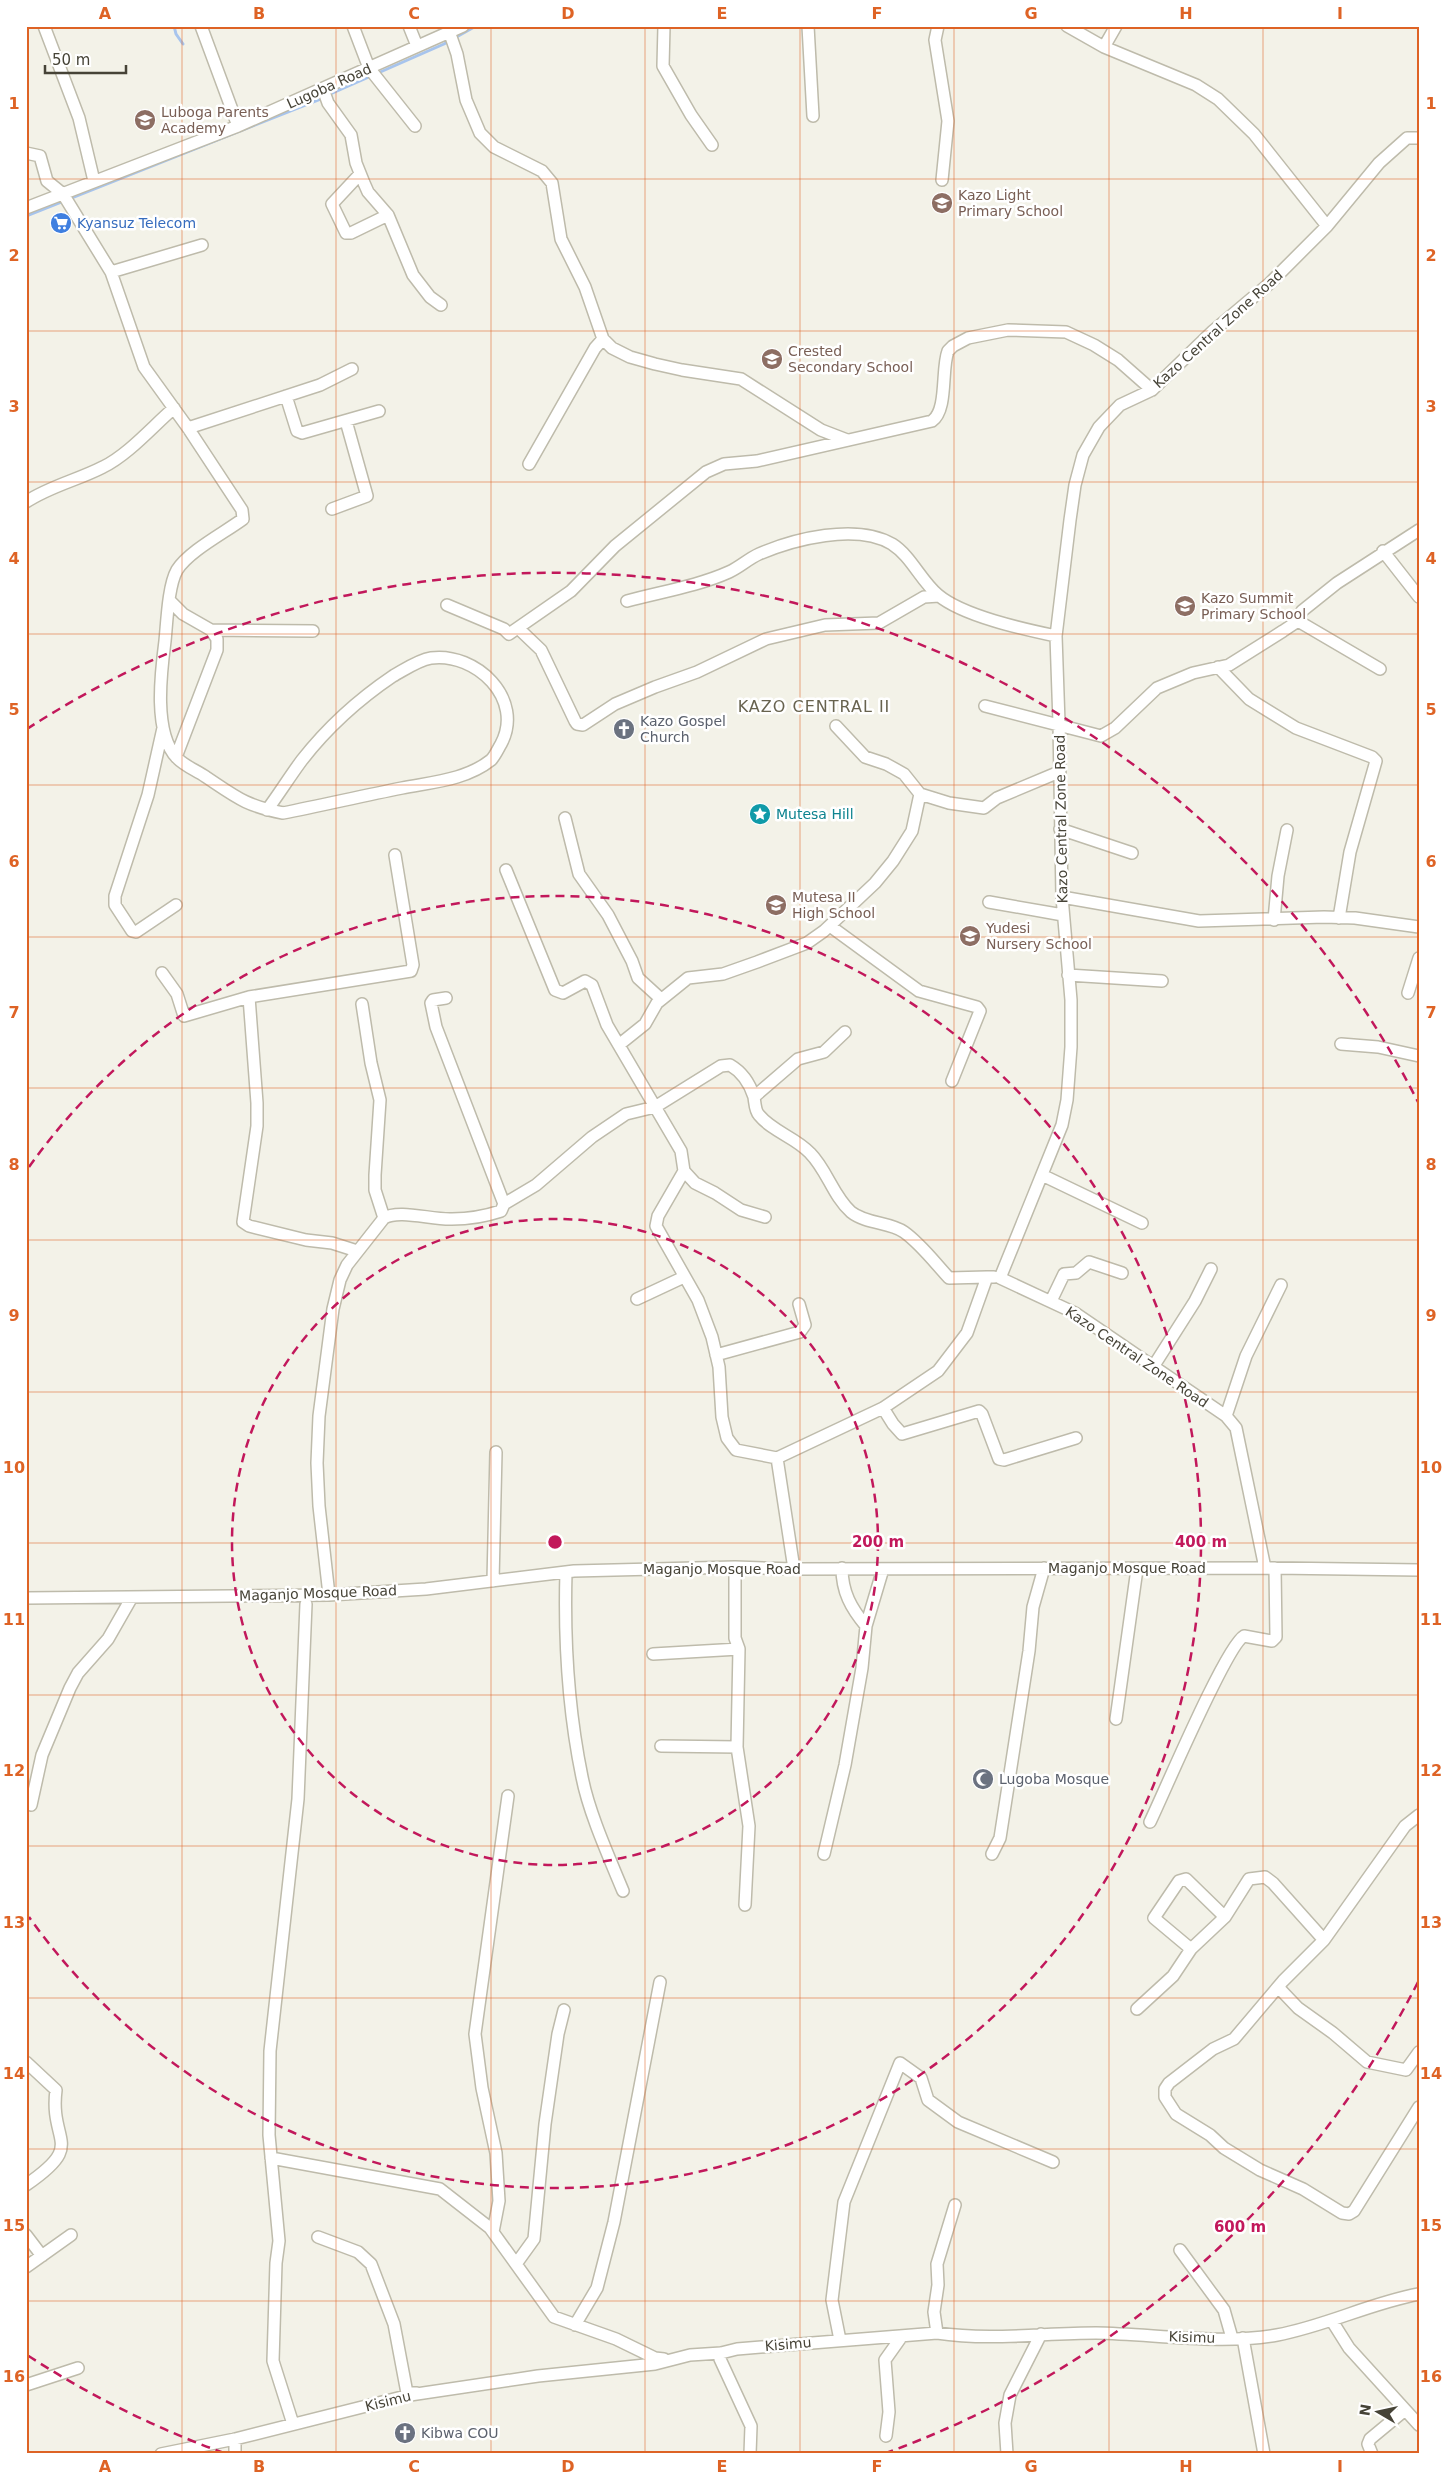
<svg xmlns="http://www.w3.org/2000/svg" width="1445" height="2480" viewBox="0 0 1445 2480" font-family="'DejaVu Sans',sans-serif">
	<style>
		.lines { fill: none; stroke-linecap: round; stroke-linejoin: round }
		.stream { stroke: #a7c4ed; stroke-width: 3 }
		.minor-casing { stroke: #bebbab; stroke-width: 14 }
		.minor { stroke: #fff; stroke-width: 11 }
		.grid { fill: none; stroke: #de6325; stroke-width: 1; stroke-opacity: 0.55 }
		.ring { fill: none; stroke: #c2185b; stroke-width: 2.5; stroke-dasharray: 9 6 }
		.labels { text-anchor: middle; stroke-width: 5; stroke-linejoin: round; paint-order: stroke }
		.street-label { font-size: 14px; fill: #464337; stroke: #fff }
		.education-label { font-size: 14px; fill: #785e54; stroke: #fff; text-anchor: start }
		.shop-label { font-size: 14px; fill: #366cbe; stroke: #fff; text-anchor: start }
		.worship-label { font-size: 14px; fill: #5b616d; stroke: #fff; text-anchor: start }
		.culture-label { font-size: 14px; fill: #0d838f; stroke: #fff; text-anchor: start }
		.quarter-label { font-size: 16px; letter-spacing: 1px; fill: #68634f; stroke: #fff }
		.centre { fill: #c2185b; stroke: #fff; stroke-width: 2.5 }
		.ring-label { font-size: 15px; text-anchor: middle; font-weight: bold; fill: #c2185b; stroke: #fff; stroke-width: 5; stroke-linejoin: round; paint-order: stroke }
		.neatline { fill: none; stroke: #de6325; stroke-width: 2 }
		.grid-label { font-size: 16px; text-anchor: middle; font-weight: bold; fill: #de6325 }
	</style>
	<rect width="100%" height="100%" fill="#f3f2e8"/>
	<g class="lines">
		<!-- stream -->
		<path class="stream" d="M 174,26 L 176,34 L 183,44
			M 328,95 L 444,44 L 476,26
			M 26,216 L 323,98"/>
		<!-- minor casing -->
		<g class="minor-casing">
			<path id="minor" d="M 44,26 L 79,118 L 94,181
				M 201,26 L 238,126
				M 353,26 L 369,68 L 415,126
				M 409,26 L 417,46
				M 664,26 L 663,66 L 691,115 L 712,145
				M 808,26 L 813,116
				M 938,26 L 935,40 L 948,121 L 942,180
				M 1067,26 L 1104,47 L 1196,85 L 1218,99 L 1254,134 L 1327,226
				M 450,34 L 457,54 L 466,100 L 480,133 L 494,147 L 542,171 L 552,183 L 561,239 L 585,287 L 603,339 L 595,348 L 529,464
				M 1104,47 L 1116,26
				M 323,89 L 328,103 L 351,135 L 356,163 L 364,183 L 368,192 L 388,215 L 413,275 L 430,297 L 441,305
				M 26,153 L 40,156 L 47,181 L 63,194 L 111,272 L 144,367 L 188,428 L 242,510 L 243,519 C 224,533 189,551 177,570 C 168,586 167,622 165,641 C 161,672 153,733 177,758 C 186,767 196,770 206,777 C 236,797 246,806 283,813 C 323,805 362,796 402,788 C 432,782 466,780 491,760 C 495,756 498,749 501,744 C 525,699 476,652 431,658 C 418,660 404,670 393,676 C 359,699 327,728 302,760 C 290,776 279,794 267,810
				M 360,174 L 332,204 L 346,233 L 351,233 L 388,215
				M 26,208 L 238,126 L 463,26
				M 111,272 L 202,245
				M 603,339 L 612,348 L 630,357 L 655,364 L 682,370 L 741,379 L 821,430 L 847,440
				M 286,396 L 297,431 L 302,433 L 379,411
				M 188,428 L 320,385 L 352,369
				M 26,502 C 50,486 78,480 103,467 C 128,455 153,426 174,408
				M 332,509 L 367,496 L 346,421
				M 1383,551 L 1419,597
				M 169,600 L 183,614 L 211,630 L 313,631
				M 627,601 C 660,592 698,586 729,572 C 740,567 748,559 759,554 C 794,539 856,523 892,544 C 911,556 921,581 938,595 C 963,616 1023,629 1056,636
				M 447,605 L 504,629 L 509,634 L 571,591 L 615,546 L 706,472 L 724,464 L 757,461 L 932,421 C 948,410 941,369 948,351 L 953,346 L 968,338 L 1008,330 L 1066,332 L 1094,345 L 1118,360 L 1152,390
				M 1298,621 L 1380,669
				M 519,629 L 541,650 L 575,721 L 577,724 L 583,725 L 615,704 L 655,687 L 697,672 L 766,639 L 825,625 L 879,623 L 924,597 L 939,596
				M 1218,667 L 1249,699 L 1296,728 L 1372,757 L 1376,761 L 1350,852 L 1339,918
				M 985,706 L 1101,736 L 1115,728 L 1157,688 L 1193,673 L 1229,665 L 1283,631 L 1298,621 L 1302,611 L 1337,583 L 1419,530
				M 836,726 L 865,757 L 886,764 L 904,774 L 920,794 L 949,803 L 984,808 L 997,798 L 1059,772
				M 163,728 L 148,795 L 115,896 L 115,905 L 132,931 L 136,932 L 176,905
				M 176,757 L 217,650 L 217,639 L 211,630
				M 565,818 L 579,874 L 608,915 L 632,961 L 638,978 L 661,999
				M 1060,829 L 1132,853
				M 506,870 L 555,990 L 563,993 L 585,981 L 592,985 L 607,1025 L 681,1151 L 684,1171 L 658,1216 L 656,1226 L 698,1300 L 712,1337 L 719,1367 L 722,1417 L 727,1438 L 736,1450 L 777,1458 L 794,1569
				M 1062,897 L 1199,921 L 1324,917 L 1355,918 L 1419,927
				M 989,902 L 1063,915
				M 1274,920 L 1278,876 L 1287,830
				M 830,926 L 919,991 L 977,1007 L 980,1011 L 952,1081
				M 162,973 L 177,994 L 184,1016 L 249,997 L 411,971 L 413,965 L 395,855
				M 1068,975 L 1162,981
				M 1408,993 L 1419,958
				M 249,997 L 257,1103 L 257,1126 L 243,1222 L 249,1226 L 306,1240 L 332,1243 L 357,1251
				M 446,998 L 433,1000 L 431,1003 L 436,1027 L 504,1204
				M 362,1004 L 371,1063 L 380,1100 L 375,1175 L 375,1190 L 384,1218
				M 620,1044 L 645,1024 L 657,1003 L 688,978 L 723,974 L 757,962 L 807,943 L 824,931 L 875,883 L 893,861 L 912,831 L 920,794
				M 1341,1044 L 1378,1047 L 1419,1056
				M 754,1097 L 798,1059 L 824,1052 L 845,1032
				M 684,1171 L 695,1183 L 715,1193 L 741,1210 L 765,1217
				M 1042,1175 L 1142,1223
				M 637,1299 L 684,1277
				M 1051,1301 L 1064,1274 L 1076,1273 L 1089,1262 L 1122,1273
				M 716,1355 L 800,1332 L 805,1325 L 799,1304
				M 1153,1367 L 1195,1301 L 1211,1269
				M 883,1408 L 893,1424 L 902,1434 L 979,1411 L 982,1414 L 999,1459 L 1004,1460 L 1076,1438
				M 1226,1416 L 1246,1356 L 1281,1285
				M 777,1458 L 883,1408 L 938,1371 L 967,1333 L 987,1277 L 994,1277
				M 735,1567 L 735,1638 L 739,1649 L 737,1747 L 749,1826 L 745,1905
				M 842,1568 C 842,1592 851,1608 866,1626
				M 1265,1568 L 1236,1428 L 1226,1416 L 1075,1313 L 1000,1278 L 1062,1125 L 1067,1100 L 1071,1047 L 1071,1000 L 1062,897 L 1059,723 L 1056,636 L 1070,520 L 1075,485 L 1083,455 L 1099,427 L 1120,405 L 1152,390 L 1213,331 L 1270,283 L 1327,226 L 1379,163 L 1407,138 L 1419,138
				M 566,1572 C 564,1641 568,1709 582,1777 C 589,1813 609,1857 623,1891
				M 493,1581 L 496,1452
				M 329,1595 L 319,1506 L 317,1463 L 319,1416 L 333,1309 L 340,1280 L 347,1265 L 384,1218 C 399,1209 432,1220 452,1219 C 468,1219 486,1216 501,1211 L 504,1204 L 536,1185 L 592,1137 L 626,1114 L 655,1107 L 721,1066 L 730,1065 C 742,1072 750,1084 754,1097 C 755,1103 755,1111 759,1115 C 773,1132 795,1137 810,1153 C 827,1170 833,1196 851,1212 C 866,1224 890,1222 904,1232 C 921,1244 935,1263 949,1278 L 987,1277
				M 26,1598 L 329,1595 L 426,1589 L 574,1571 L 735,1567 L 794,1569 L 1275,1568 L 1419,1570
				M 653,1654 L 739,1649
				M 1116,1719 L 1137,1569
				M 661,1746 L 737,1747
				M 31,1805 L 42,1755 L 70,1688 L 78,1673 L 108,1639 L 132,1597
				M 1419,1815 L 1405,1826 L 1324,1940 L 1283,1981 L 1234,2039 L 1213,2049 L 1169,2083 L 1165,2089 L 1165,2097 L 1176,2114 L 1210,2135 L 1224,2148 L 1260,2170 L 1303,2189 L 1342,2213 L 1349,2214 L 1354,2211 L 1419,2107
				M 1150,1822 C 1164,1793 1226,1646 1244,1636 L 1272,1641 L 1276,1637 L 1275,1568
				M 824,1854 L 845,1765 L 862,1668 L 866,1626 L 883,1569
				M 992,1854 L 1000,1838 L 1029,1651 L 1033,1607 L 1044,1568
				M 1191,1949 L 1154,1918 L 1179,1881 L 1186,1879 L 1225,1917
				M 1278,1987 L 1298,2008 L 1333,2033 L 1367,2062 L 1406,2070 L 1419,2052
				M 1137,2009 L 1173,1976 L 1191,1949 L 1225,1917 L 1249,1879 L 1265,1877 L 1273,1883 L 1324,1940
				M 26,2062 L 56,2090 C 49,2144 87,2143 26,2185
				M 271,2158 L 440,2189 L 490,2228 L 554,2317 L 616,2339 L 655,2358 L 664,2359
				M 493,2232 L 499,2201 L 496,2153 L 482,2088 L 475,2034 L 508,1796
				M 26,2235 L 42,2256
				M 318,2237 L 358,2252 L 371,2264 L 394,2324 L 407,2393 L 417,2393
				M 1180,2250 L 1224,2310 L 1232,2338
				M 516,2264 L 534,2239 L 545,2124 L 558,2034 L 564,2010
				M 26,2267 L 71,2235
				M 1332,2321 L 1349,2348 L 1419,2425
				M 575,2325 L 597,2288 L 614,2222 L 660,1982
				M 937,2333 L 934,2312 L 938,2285 L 937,2264 L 955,2205
				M 1243,2338 L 1264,2454
				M 840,2340 L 832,2300 L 844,2202 L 900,2063 L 921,2078 L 928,2100 L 958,2122 L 1053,2162
				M 721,2353 L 720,2359 L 751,2426 L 750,2454
				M 26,2385 L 78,2368
				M 293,2424 L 273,2361 L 276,2263 L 279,2241 L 269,2135 L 270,2051 L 298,1799 L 306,1604
				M 886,2436 L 889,2412 L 885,2360 L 902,2336
				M 161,2454 L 235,2439 L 410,2395 L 538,2376 L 655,2364 L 690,2355 L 721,2353 L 737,2349 L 937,2333 C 990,2341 1043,2333 1096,2333 C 1154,2334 1220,2345 1277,2335 C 1326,2326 1370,2303 1419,2294
				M 235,2454 L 235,2439
				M 1007,2454 L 1005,2423 L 1010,2395 L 1041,2334
				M 1372,2454 L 1368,2444 L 1370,2439 L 1405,2410"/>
		</g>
		<!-- minor -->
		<use href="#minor" class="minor"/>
	</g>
	<!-- grid -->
	<path class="grid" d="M 182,26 L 182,2454M 336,26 L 336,2454M 491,26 L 491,2454M 645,26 L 645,2454M 800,26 L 800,2454M 954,26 L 954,2454M 1109,26 L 1109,2454M 1263,26 L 1263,2454M 26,179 L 1419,179M 26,331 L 1419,331M 26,482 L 1419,482M 26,634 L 1419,634M 26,785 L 1419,785M 26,937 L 1419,937M 26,1088 L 1419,1088M 26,1240 L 1419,1240M 26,1392 L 1419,1392M 26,1543 L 1419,1543M 26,1695 L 1419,1695M 26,1846 L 1419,1846M 26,1998 L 1419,1998M 26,2149 L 1419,2149M 26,2301 L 1419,2301"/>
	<!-- distance rings -->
	<g class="ring">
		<circle cx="555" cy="1542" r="323"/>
		<path d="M29 1167A646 646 0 1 1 29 1917"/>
		<path d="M1418 1982A969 969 0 0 1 886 2453M224 2453A969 969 0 0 1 27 2355M27 729A969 969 0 0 1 1418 1102"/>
	</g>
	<!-- icons -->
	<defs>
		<g id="school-disc" transform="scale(1.125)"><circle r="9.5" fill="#8d6e63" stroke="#fff"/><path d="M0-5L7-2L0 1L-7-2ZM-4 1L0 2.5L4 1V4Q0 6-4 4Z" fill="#fff"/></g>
		<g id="supermarket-disc" transform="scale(1.125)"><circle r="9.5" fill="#3f7fe0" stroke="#fff"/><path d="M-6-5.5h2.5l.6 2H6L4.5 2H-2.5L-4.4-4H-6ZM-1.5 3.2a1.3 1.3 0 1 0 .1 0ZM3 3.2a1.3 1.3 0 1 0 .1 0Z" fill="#fff"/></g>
		<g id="church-disc" transform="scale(1.125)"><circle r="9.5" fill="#6b7280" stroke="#fff"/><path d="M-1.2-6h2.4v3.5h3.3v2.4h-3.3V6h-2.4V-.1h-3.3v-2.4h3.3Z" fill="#fff"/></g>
		<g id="sight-disc" transform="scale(1.125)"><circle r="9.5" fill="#0f9aa8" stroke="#fff"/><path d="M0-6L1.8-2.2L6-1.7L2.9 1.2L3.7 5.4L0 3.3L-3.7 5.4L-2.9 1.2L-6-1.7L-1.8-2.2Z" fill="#fff"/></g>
		<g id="mosque-disc" transform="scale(1.125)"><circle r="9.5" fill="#6b7280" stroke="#fff"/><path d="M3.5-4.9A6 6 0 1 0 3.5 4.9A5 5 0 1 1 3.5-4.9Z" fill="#fff"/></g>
	</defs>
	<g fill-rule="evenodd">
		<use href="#school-disc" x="145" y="120"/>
		<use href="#school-disc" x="942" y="203"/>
		<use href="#supermarket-disc" x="61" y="223"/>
		<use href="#school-disc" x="772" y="359"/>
		<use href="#school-disc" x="1185" y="606"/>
		<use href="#church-disc" x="624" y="729"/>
		<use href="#sight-disc" x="760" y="814"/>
		<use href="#school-disc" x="776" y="905"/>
		<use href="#school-disc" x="970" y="936"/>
		<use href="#mosque-disc" x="983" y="1779"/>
		<use href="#church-disc" x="405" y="2433"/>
	</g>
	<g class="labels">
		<!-- street labels -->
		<g class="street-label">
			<text transform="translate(329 86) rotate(-24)" y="5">Lugoba Road</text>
			<text transform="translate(1218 329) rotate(-42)" y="5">Kazo Central Zone Road</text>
			<text transform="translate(1061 819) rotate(-91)" y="5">Kazo Central Zone Road</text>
			<text transform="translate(1137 1357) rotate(34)" y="5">Kazo Central Zone Road</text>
			<text x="1127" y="1573">Maganjo Mosque Road</text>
			<text x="722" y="1574">Maganjo Mosque Road</text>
			<text transform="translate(318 1593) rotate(-2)" y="5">Maganjo Mosque Road</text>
			<text transform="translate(1192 2337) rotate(2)" y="5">Kisimu</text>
			<text transform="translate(788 2344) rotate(-5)" y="5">Kisimu</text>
			<text transform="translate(388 2401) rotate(-14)" y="5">Kisimu</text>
		</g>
		<!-- education labels -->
		<g class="education-label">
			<text x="161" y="117">Luboga Parents<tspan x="161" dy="16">Academy</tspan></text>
			<text x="958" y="200">Kazo Light<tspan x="958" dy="16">Primary School</tspan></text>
			<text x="788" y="356">Crested<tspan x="788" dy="16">Secondary School</tspan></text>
			<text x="1201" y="603">Kazo Summit<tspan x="1201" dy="16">Primary School</tspan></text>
			<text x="792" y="902">Mutesa II<tspan x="792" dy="16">High School</tspan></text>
			<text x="986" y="933">Yudesi<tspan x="986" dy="16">Nursery School</tspan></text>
		</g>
		<!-- shop labels -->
		<g class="shop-label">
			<text x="77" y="228">Kyansuz Telecom</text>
		</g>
		<!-- worship labels -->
		<g class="worship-label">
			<text x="640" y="726">Kazo Gospel<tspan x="640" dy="16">Church</tspan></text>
			<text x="999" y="1784">Lugoba Mosque</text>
			<text x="421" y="2438">Kibwa COU</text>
		</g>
		<!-- culture labels -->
		<g class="culture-label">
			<text x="776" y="819">Mutesa Hill</text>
		</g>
		<!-- quarter labels -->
		<g class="quarter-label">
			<text x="814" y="712">KAZO CENTRAL II</text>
		</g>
	</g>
	<circle cx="555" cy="1542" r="8" class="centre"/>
	<g class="ring-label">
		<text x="878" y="1547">200 m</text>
		<text x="1201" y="1547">400 m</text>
		<text x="1240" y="2232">600 m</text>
	</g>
	<!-- border -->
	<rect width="1445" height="2480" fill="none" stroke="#ffffff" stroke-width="55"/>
	<!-- north arrow -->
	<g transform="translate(1378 2412) rotate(279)" stroke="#ffffff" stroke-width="4" paint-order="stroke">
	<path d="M0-4L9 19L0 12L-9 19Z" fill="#464337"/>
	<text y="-8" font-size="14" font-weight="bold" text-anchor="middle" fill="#464337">N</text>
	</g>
	<!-- scale -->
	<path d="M45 65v8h81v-8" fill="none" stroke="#464337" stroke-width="2.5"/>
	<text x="52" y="65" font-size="15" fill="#464337" stroke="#ffffff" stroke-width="4" paint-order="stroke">50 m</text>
	<rect x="28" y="28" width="1390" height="2424" class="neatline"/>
	<g class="grid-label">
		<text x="105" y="19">A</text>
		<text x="259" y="19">B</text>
		<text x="414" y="19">C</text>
		<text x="568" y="19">D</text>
		<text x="722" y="19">E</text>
		<text x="877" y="19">F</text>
		<text x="1031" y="19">G</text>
		<text x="1186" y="19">H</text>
		<text x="1340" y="19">I</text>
		<text x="14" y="109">1</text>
		<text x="1431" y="109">1</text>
		<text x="14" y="261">2</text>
		<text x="1431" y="261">2</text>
		<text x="14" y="412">3</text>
		<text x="1431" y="412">3</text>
		<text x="14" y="564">4</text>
		<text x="1431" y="564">4</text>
		<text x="14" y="715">5</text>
		<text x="1431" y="715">5</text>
		<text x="14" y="867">6</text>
		<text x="1431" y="867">6</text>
		<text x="14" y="1018">7</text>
		<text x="1431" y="1018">7</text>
		<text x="14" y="1170">8</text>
		<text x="1431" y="1170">8</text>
		<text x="14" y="1321">9</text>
		<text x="1431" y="1321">9</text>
		<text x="14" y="1473">10</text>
		<text x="1431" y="1473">10</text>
		<text x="14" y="1625">11</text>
		<text x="1431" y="1625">11</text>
		<text x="14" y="1776">12</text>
		<text x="1431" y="1776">12</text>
		<text x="14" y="1928">13</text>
		<text x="1431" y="1928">13</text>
		<text x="14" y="2079">14</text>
		<text x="1431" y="2079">14</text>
		<text x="14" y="2231">15</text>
		<text x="1431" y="2231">15</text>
		<text x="14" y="2382">16</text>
		<text x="1431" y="2382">16</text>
		<text x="105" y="2472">A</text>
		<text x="259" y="2472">B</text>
		<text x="414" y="2472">C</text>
		<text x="568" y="2472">D</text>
		<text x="722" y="2472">E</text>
		<text x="877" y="2472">F</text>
		<text x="1031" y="2472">G</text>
		<text x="1186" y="2472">H</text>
		<text x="1340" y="2472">I</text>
	</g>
</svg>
